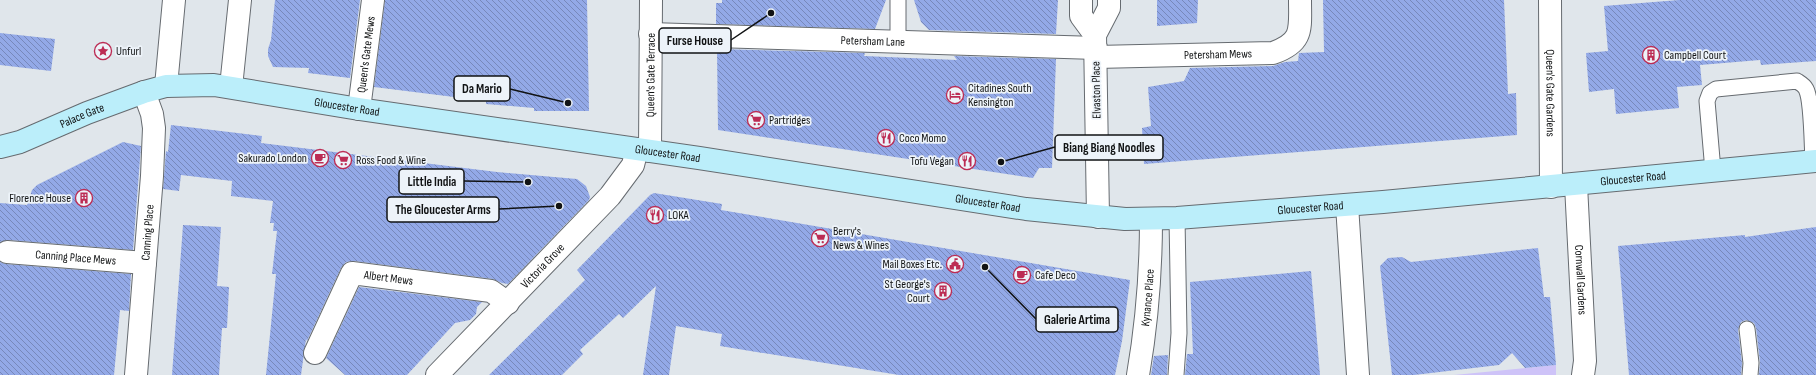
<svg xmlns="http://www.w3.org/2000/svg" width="1816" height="375" viewBox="0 0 1816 375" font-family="'Sofia Sans Condensed',sans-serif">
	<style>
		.garden { fill: #cec3f8 }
		.building { fill: url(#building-back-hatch) }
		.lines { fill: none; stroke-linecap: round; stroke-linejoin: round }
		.lane-casing { stroke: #666b70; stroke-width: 17 }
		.street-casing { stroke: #666b70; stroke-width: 24 }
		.secondary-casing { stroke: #666b70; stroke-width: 24 }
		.lane { stroke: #fff; stroke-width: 15 }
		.street { stroke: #fff; stroke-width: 22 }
		.secondary { stroke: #bbeefa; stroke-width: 22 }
		.labels { text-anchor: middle; stroke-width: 3.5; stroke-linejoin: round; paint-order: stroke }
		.street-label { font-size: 12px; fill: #111314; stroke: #edf3f9 }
		.poi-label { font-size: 12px; fill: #111314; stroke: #edf3f9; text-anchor: start }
		.leader { fill: none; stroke: #111314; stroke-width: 1.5 }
		.callout-dot { fill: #111314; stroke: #edf3f9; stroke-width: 1.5 }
		.callout { fill: #edf3f9; stroke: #111314; stroke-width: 1.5 }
		.callout-label { font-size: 13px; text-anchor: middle; font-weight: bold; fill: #111314 }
	</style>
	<defs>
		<pattern id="building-back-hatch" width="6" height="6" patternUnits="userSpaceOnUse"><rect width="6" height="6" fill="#93a9e7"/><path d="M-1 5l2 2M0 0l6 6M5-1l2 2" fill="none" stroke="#7788ba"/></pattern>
	</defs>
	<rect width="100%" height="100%" fill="#e0e6eb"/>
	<!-- garden -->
	<path class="garden" d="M 1556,365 L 1556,375 L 1454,375 Z"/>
	<!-- building -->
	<path class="building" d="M 275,0 L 360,0 L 350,78 L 308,73 L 309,68 L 273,67 L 268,56 L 268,49 L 271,40 Z
		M 385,0 L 587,0 L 589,111 L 534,111 L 534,108 L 486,104 L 486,101 L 374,87 Z
		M 722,0 L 886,0 L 875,29 L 716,24 L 716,3 L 722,3 Z
		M 914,0 L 1058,0 L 1056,34 L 929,30 L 921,22 Z
		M 1157,0 L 1198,0 L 1197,23 L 1157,26 Z
		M 1323,0 L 1504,0 L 1508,94 L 1516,93 L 1517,135 L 1144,164 L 1142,128 L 1151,126 L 1148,87 L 1184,81 L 1190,68 L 1273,66 L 1285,62 L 1298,61 L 1299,53 L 1324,52 Z
		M 1679,0 L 1816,0 L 1816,61 L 1761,65 L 1760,60 L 1700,65 L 1702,85 L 1677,87 L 1679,108 L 1616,114 L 1614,89 L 1589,92 L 1586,53 L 1608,51 L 1604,6 Z
		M 0,33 L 55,39 L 51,71 L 0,65 Z
		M 717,49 L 865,53 L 864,56 L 957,60 L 954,56 L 1056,59 L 1052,168 L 1039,168 L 1033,178 L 718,130 Z
		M 171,125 L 262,136 L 261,143 L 497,172 L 577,179 L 586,186 L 590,197 L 589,200 L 508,284 L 502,283 L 493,279 L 354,261 L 346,262 L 341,268 L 307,341 L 306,339 L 301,375 L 266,375 L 276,274 L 272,274 L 277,231 L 273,231 L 274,223 L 270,223 L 273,201 L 231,196 L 232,181 L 181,175 L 179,191 L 163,189 L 166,151 L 168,152 Z
		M 123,142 L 141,146 L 133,250 L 8,240 L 0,242 L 0,203 L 27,205 L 32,190 L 37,185 Z
		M 654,193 L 722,204 L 721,210 L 1130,280 L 1122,341 L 1115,375 L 899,375 L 720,346 L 722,334 L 676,326 L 669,375 L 643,375 L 656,286 L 623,318 L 619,314 L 580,350 L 583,354 L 562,375 L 489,375 L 585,280 L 577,270 L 650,195 Z
		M 183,225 L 221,227 L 217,286 L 229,287 L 227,328 L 222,328 L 219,375 L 172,375 Z
		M 1816,227 L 1816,375 L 1759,375 L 1760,362 L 1756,328 L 1754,323 L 1746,320 L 1741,322 L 1738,330 L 1742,363 L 1741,375 L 1629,375 L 1618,246 L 1745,235 L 1745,237 Z
		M 1538,248 L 1544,297 L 1550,297 L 1556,365 L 1525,368 L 1512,353 L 1499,365 L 1414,375 L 1392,375 L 1380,266 L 1388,258 L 1402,257 L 1411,262 Z
		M 0,262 L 6,264 L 131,274 L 129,311 L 120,310 L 114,375 L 0,375 Z
		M 1311,271 L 1320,375 L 1185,375 L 1187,354 L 1193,354 L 1190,282 Z
		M 359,287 L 482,302 L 477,307 L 476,314 L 470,320 L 455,323 L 407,375 L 345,375 L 326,358 Z
		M 1168,355 L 1167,375 L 1151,375 L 1154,356 Z"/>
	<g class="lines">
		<!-- lane casing -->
		<g class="lane-casing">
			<path id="lane" d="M 898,0 L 898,42
				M 1713,171 L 1707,101 L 1710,93 L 1716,89 L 1797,81 C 1800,83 1804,85 1806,89 C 1812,100 1812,146 1813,161
				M 1747,329 L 1751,363 L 1750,375
				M 1176,375 L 1179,333 L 1177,218"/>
		</g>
		<!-- street casing -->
		<g class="street-casing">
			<g id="street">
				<path d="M 1081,0 L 1081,16 L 1095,35"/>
				<path id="s1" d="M 1550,0 L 1551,187"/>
				<path id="s2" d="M 650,34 L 1096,48"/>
				<path id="s3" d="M 1096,57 L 1273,53 C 1304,42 1300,29 1300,0"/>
				<path d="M 166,86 L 174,0"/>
				<path d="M 231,87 L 240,0"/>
				<path id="s4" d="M 359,109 L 373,0"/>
				<path id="s5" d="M 650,151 L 651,0"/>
				<path id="s6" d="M 1576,185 L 1585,361 L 1583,375"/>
				<path d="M 1347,205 L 1358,375"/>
				<path d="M 1098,217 L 1095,35 L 1109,8 L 1109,0"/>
				<path id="s7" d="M 7,252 L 145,263"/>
				<path id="s8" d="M 315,353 L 352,273 L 491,291 L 508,303"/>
				<path id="s9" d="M 136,375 L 152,176 L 154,128 L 152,114 L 144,92"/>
				<path id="s10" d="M 437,375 L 610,196 L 633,165 L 637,149"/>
				<path id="s11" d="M 1138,375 C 1147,323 1151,272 1151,219"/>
			</g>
		</g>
		<!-- secondary casing -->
		<g class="secondary-casing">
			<g id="secondary">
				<path id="s12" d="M 0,147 L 20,142 L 87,113 L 144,92 L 166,86 L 214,85 L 359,109 L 699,158 L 1026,209 L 1125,219 L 1177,218 L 1383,202 L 1816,161"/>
			</g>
		</g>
		<!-- lane -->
		<use href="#lane" class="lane"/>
		<!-- street -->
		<use href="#street" class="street"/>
		<!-- secondary -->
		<use href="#secondary" class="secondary"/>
	</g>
	<!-- icons -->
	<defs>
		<g id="sight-ring" transform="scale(0.9)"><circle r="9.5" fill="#edf3f9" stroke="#bc2c54" stroke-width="1.5"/><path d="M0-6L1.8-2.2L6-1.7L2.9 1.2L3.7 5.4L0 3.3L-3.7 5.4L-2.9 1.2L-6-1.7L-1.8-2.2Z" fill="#bc2c54"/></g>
		<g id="building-ring" transform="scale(0.9)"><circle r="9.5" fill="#edf3f9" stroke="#bc2c54" stroke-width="1.5"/><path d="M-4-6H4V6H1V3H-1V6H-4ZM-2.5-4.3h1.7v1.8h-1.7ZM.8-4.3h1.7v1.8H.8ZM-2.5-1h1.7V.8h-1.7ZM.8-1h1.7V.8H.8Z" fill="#bc2c54"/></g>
		<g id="hotel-ring" transform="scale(0.9)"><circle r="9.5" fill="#edf3f9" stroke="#bc2c54" stroke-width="1.5"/><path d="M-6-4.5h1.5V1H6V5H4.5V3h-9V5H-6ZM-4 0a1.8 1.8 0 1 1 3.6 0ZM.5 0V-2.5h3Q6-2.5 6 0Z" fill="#bc2c54"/></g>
		<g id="supermarket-ring" transform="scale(0.9)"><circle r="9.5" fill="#edf3f9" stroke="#bc2c54" stroke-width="1.5"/><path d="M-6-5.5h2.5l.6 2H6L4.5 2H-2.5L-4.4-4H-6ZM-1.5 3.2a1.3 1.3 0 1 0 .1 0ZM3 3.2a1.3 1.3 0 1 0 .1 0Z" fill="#bc2c54"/></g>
		<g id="restaurant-ring" transform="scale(0.9)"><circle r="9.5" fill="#edf3f9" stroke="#bc2c54" stroke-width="1.5"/><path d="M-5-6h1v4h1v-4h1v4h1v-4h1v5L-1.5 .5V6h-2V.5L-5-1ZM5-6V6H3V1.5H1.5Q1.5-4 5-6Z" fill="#bc2c54"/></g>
		<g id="cafe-ring" transform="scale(0.9)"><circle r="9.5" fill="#edf3f9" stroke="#bc2c54" stroke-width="1.5"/><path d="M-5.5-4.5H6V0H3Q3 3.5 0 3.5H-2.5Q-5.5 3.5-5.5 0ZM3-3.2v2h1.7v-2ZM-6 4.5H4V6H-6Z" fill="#bc2c54"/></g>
		<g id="civic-ring" transform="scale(0.9)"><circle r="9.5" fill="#edf3f9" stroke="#bc2c54" stroke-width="1.5"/><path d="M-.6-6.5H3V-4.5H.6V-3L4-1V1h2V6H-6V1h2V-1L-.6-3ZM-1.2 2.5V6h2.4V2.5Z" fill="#bc2c54"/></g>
	</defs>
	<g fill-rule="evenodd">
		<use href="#sight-ring" x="103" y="51"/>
		<use href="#building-ring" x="1651" y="55"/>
		<use href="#hotel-ring" x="955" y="95"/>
		<use href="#supermarket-ring" x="756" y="120"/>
		<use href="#restaurant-ring" x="886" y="138"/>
		<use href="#cafe-ring" x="320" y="158"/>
		<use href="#supermarket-ring" x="343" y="160"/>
		<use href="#restaurant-ring" x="967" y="161"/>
		<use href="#building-ring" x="84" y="198"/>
		<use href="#restaurant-ring" x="655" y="215"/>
		<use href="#supermarket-ring" x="820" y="238"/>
		<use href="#civic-ring" x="955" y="264"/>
		<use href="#cafe-ring" x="1022" y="275"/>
		<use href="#building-ring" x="943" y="291"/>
	</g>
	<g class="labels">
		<!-- street labels -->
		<g class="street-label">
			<text dy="4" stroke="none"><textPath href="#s2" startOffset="223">Petersham Lane</textPath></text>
			<text dy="4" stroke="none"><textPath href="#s3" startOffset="122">Petersham Mews</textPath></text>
			<text dy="4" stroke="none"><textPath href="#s4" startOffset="55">Queen's Gate Mews</textPath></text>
			<text dy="4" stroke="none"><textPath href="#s5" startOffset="76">Queen's Gate Terrace</textPath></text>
			<text transform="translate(1096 90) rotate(-91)" y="4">Elvaston Place</text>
			<text dy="4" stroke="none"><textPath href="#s1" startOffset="93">Queen's Gate Gardens</textPath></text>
			<text dy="4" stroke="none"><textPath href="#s12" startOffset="360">Gloucester Road</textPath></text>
			<text dy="4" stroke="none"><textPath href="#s12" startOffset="88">Palace Gate</textPath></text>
			<text dy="4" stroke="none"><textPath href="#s12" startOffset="684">Gloucester Road</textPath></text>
			<text dy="4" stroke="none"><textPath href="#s12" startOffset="1656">Gloucester Road</textPath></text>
			<text dy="4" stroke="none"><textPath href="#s12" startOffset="1008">Gloucester Road</textPath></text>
			<text dy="4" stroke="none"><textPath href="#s12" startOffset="1332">Gloucester Road</textPath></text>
			<text dy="4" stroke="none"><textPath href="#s9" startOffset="143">Canning Place</textPath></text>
			<text dy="4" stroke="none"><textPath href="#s7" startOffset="69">Canning Place Mews</textPath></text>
			<text dy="4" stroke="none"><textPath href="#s10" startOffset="152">Victoria Grove</textPath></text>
			<text dy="4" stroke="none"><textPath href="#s8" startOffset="125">Albert Mews</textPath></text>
			<text dy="4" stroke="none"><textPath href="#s6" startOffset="95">Cornwall Gardens</textPath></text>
			<text dy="4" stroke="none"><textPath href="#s11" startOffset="78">Kynance Place</textPath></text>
		</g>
		<!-- poi labels -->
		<g class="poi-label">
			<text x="116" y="55">Unfurl</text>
			<text x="1664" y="59">Campbell Court</text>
			<text x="968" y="92">Citadines South<tspan x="968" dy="14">Kensington</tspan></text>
			<text x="769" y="124">Partridges</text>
			<text x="899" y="142">Coco Momo</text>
			<text x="307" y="162" text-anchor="end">Sakurado London</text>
			<text x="356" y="164">Ross Food &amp; Wine</text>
			<text x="954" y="165" text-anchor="end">Tofu Vegan</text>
			<text x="71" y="202" text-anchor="end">Florence House</text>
			<text x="668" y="219">LOKA</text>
			<text x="833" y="235">Berry's<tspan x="833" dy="14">News &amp; Wines</tspan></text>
			<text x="942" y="268" text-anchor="end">Mail Boxes Etc.</text>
			<text x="1035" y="279">Cafe Deco</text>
			<text x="930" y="288" text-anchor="end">St George's<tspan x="930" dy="14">Court</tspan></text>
		</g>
	</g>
	<!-- callouts -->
	<path class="leader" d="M771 13L731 40M568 103L510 89M1001 162L1055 147M528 182L464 181M559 206L499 209M985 267L1036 319"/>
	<g class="callout-dot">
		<circle cx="771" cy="13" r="4"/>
		<circle cx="568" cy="103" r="4"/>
		<circle cx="1001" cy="162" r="4"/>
		<circle cx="528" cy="182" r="4"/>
		<circle cx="559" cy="206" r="4"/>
		<circle cx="985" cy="267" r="4"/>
	</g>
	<g class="callout">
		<rect x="659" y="28" width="72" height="25" rx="4"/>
		<rect x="454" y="76" width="56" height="25" rx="4"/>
		<rect x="1055" y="135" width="108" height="25" rx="4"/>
		<rect x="399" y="169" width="65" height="25" rx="4"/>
		<rect x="387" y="197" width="112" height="25" rx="4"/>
		<rect x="1036" y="307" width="82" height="25" rx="4"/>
	</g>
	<g class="callout-label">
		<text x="695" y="45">Furse House</text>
		<text x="482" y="93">Da Mario</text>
		<text x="1109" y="152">Biang Biang Noodles</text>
		<text x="432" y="186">Little India</text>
		<text x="443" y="214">The Gloucester Arms</text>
		<text x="1077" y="324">Galerie Artima</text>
	</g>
</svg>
